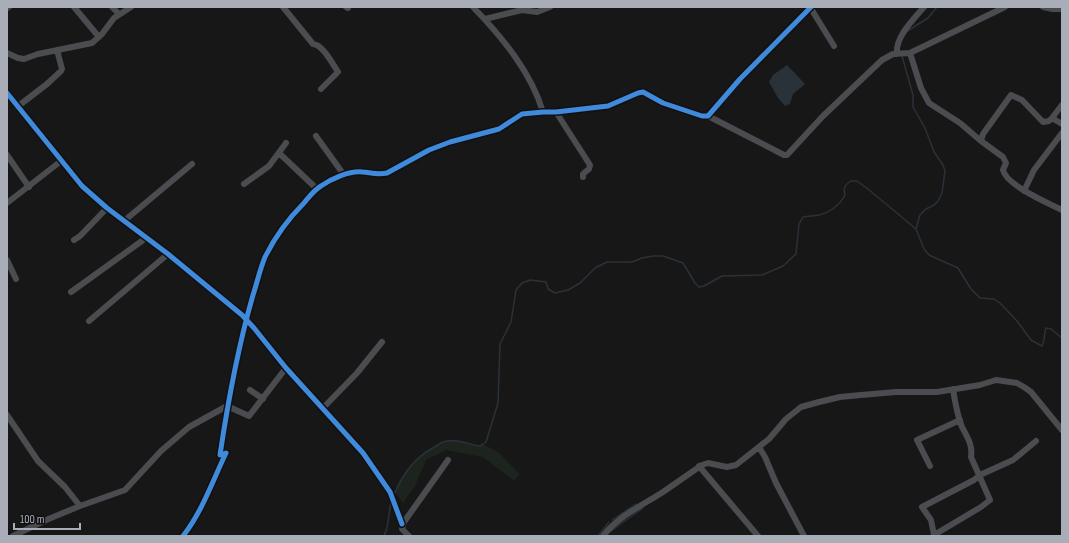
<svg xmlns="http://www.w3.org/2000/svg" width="1069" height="543" viewBox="0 0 1069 543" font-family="'Sofia Sans Condensed',sans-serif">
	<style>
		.green { fill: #1d241e }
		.water { fill: #2a3239 }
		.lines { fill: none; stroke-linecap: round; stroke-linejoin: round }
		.stream { stroke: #2a3239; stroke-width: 1.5 }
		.minor { stroke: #4b4c50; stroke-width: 6 }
		.cycleway-casing { stroke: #111113; stroke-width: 8 }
		.cycleway { stroke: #408adc; stroke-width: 5 }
	</style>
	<rect width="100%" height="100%" fill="#171717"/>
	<!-- green -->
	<path class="green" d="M 455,440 L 478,445 L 483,444 L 498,452 L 520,474 L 514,481 L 483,457 L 446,450 L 426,460 L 415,486 L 403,503 L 395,492 C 406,468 427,441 455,440 Z"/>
	<!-- water -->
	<path class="water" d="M 787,65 L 805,84 L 793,94 L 790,104 L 785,106 L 778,98 L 769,82 L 773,75 Z"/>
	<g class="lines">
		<!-- stream -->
		<path class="stream" d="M 906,32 L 928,18 L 937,7
			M 902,56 L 913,95 L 913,107 L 925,128 L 934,152 L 943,165 L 945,171 L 942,193 L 938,201 L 934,205 L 926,209 L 920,215 L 916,229
			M 394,495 C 402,475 414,458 433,448 C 437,445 441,442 447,441 C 457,438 469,445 480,446 L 486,442 L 498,403 L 500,344 L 511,322 L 516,290 L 522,283 L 530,280 L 546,282 L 548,289 L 555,293 L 568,290 L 580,283 L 595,268 L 607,262 L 632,262 L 642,258 L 653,256 L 663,256 L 683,263 L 695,283 L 699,287 L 704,286 L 722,276 L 762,275 L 783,266 L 796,254 L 799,224 L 803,217 C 808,216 813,216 819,215 C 829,213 840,205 845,195 C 843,187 845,185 851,181 L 857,181 L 868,189 L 916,229 L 924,249 L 929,255 L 958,268 L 971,289 L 980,298 L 994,299 L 1000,303 L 1017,321 L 1031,340 L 1042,346 C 1045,340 1044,334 1046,328 L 1051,329 L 1062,338
			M 612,520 L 636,504
			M 611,531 L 643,508
			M 384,536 L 387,528 L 391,502
			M 598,536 L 609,522"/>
		<!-- minor -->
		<path class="minor" d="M 74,7 L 99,37
			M 112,7 L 119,14
			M 283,7 L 313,44 C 323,45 332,63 338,72 L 321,89
			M 346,7 L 348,8
			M 473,7 C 502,37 531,72 543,112
			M 810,7 L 834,46
			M 1043,7 L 1053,9 L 1060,9 L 1062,7
			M 7,8 L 9,7
			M 485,19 L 522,10 L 537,12 L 550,7
			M 7,53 L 18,58 L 24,59 L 38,54 L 92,43 L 102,34 L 114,18 L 131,7
			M 910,53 L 1005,7
			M 897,54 C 895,37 913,20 924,7
			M 7,93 L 82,186 L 107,208 L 168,254 L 242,315 L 254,328 L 286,368 L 363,453 L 390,492 L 402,524
			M 1062,105 L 1052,118 L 1062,124
			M 17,107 L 47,84 L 61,71 L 62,69 L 57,50
			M 556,112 L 590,165 L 589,169 L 583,174 L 583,177
			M 708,116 L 784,155 L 787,155 L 823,116 L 882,60 L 893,54 L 910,53 L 921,88 L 929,103 L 960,123 L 981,141 L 1003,157 L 1006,163 L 1003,170 C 1006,185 1048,203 1062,210
			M 316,136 L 344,175
			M 981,141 L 983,134 L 1011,95 L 1022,100 L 1043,122 L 1049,121 L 1052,118
			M 279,153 L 317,189
			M 7,155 L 29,187
			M 244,184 L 269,166 L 286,143
			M 1024,191 L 1034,170 L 1062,133
			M 7,203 L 61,161
			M 124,221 L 192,164
			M 74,240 L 80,236 L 107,208
			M 7,260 L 16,279
			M 71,292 L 146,238
			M 89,321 L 168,254
			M 250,390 L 263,399
			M 323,408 L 357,373 L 382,342
			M 7,415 L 38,461 L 65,487 L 80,506
			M 759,447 L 765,457 L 776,483 L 804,536
			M 699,466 L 758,536
			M 930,466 L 917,440 L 960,420
			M 934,535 L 931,520 L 922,507 L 974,480 L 980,475 L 1013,460 L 1036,441
			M 13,536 L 46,520 L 80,506 L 125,490 L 161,451 L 189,427 L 227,406 L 249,416 L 286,368
			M 183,536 C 202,512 213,480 226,453 L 220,455 C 228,401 238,347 253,295 C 257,283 260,269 265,257 C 275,237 288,219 304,203 C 309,197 314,190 321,186 C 331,179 350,170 363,172 C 372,173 378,175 387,173 L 429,150 L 450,142 L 499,129 L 522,114 L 543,112 L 556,112 L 608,106 L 638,93 L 643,92 L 663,103 L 702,116 L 708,116 L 740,79 L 811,7
			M 409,536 L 402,529 L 404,522 L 448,460
			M 603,536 C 618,516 643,505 663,492 C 676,483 689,474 702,465 L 708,463 L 727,467 L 736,465 L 769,439 L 786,419 L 801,407 L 819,402 L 840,397 L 861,395 L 896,392 L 937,392 L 980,385 L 996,380 L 1017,383 L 1024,387 L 1031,392 L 1062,430
			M 935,536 L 934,535 L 981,507 L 990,500 L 971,457 C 973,445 967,437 962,427 C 957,415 955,402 953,389"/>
		<!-- cycleway casing -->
		<g class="cycleway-casing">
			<path id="cycleway" d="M 7,93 L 82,186 L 107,208 L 168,254 L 242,315 L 254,328 L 286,368 L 363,453 L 390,492 L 402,524
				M 183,536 C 202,512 213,480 226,453 L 220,455 C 228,401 238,347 253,295 C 257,283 260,269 265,257 C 275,237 288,219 304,203 C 309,197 314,190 321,186 C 331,179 350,170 363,172 C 372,173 378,175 387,173 L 429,150 L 450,142 L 499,129 L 522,114 L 543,112 L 556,112 L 608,106 L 638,93 L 643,92 L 663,103 L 702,116 L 708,116 L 740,79 L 811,7"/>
		</g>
		<!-- cycleway -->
		<use href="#cycleway" class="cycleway"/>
	</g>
	<!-- border -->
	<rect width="1069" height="543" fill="none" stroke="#a8adb8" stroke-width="16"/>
	<!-- scale -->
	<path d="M14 523v6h66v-6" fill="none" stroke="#a8adb8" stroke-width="2"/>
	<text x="20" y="523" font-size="12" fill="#a8adb8" stroke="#111113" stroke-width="3" paint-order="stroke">100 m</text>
</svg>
